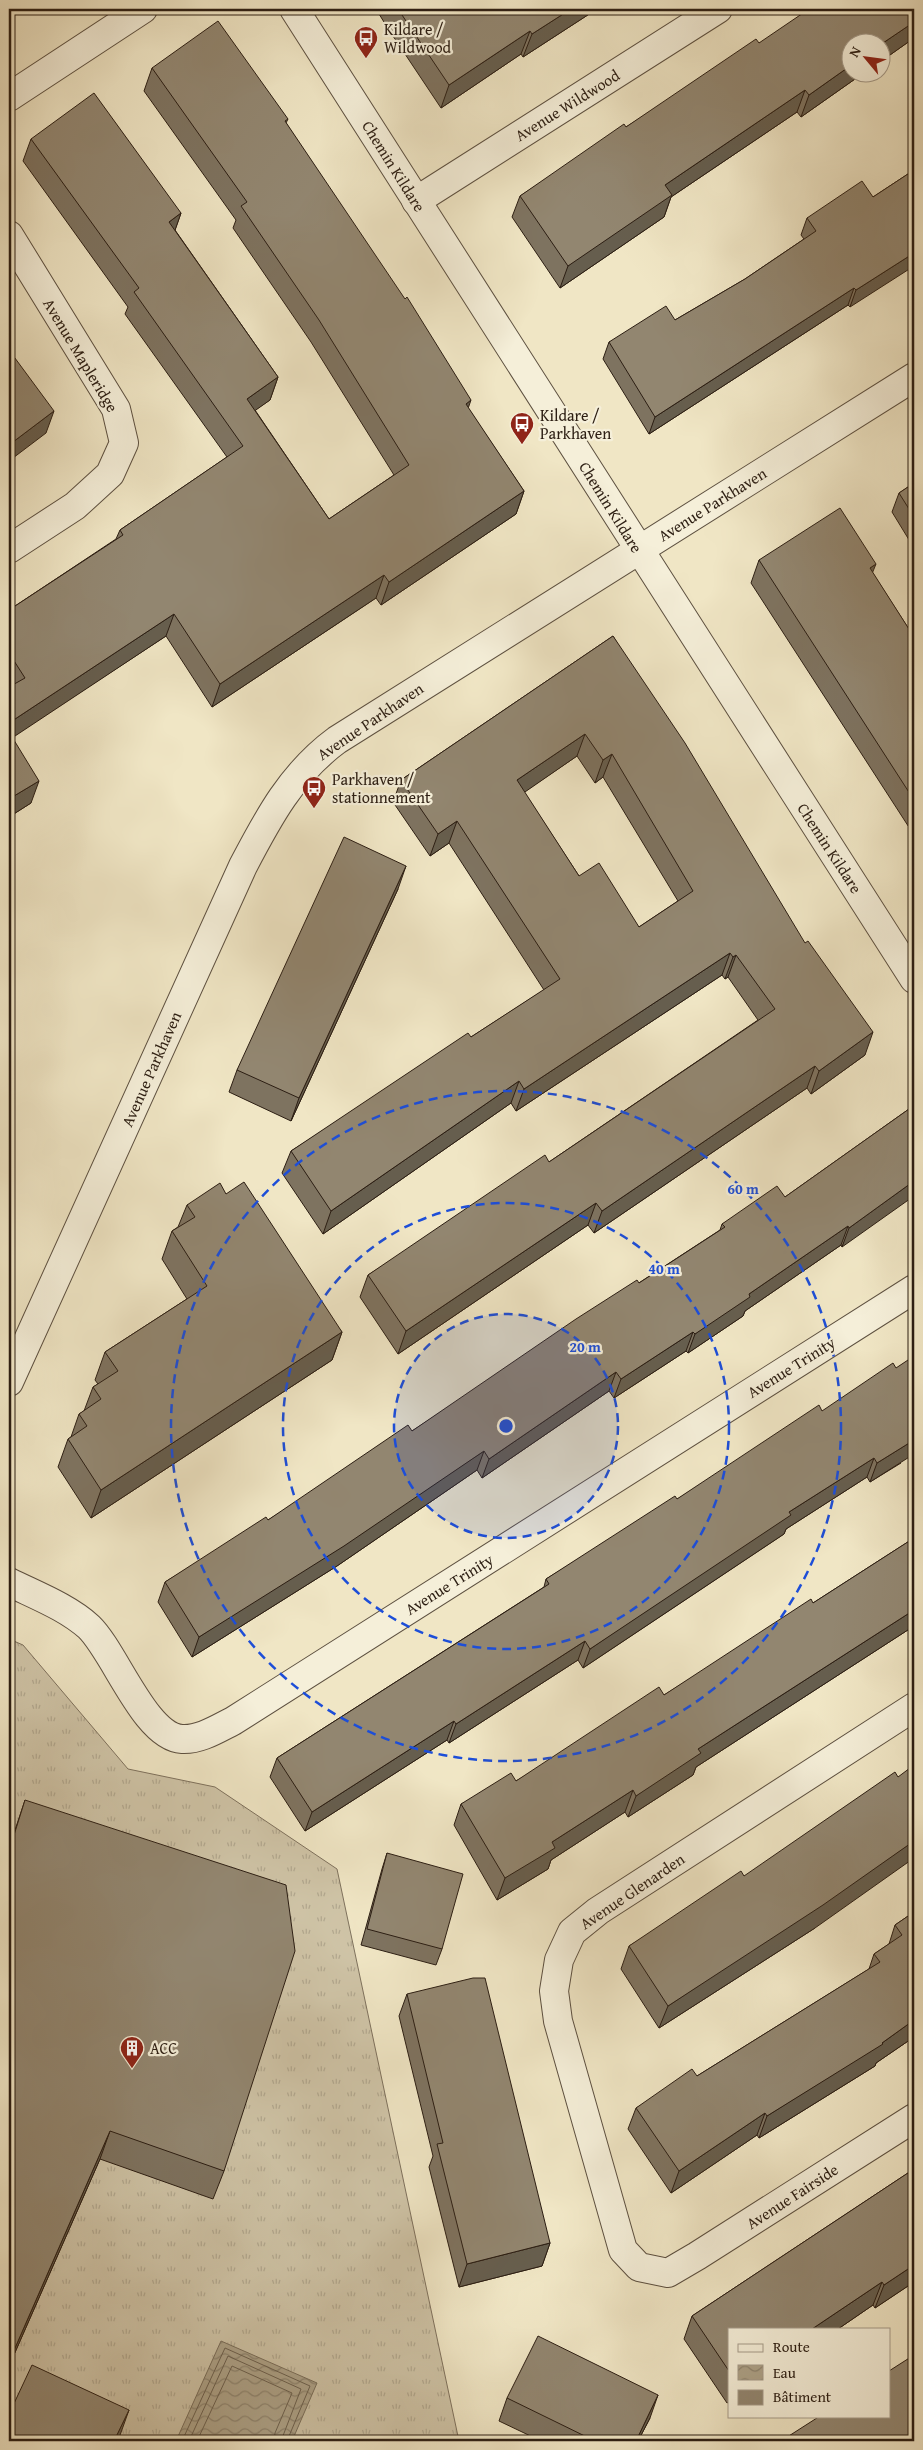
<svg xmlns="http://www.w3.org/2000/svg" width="923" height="2450" viewBox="0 0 923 2450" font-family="'Gentium Book Plus',serif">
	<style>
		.grass { fill: url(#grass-tufts); stroke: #7e715d }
		.water { fill: url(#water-waves); stroke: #796d59 }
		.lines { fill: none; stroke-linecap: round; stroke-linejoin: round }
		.shore { stroke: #6c604e; stroke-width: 1 }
		.minor-casing { stroke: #5d5040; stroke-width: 30 }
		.tertiary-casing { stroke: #5d5040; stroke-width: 30 }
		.minor { stroke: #f5efd9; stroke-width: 28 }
		.tertiary { stroke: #f5efd9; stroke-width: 28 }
		.wall { fill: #7e7360; stroke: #2c1e13; fill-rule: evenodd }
		.shaded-wall { fill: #665e4e; stroke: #2c1e13 }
		.building { fill: #928670; stroke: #2c1e13; fill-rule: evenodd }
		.ring { fill: none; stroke: #1d4ed8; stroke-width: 2.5; stroke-dasharray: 9 6 }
		.labels { text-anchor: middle; stroke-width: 4.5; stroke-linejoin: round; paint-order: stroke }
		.poi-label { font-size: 16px; fill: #2c1e13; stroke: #f5efd9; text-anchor: start }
		.street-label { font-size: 16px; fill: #2c1e13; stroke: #f5efd9 }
		.centre { fill: #1d4ed8; stroke: #f5efd9; stroke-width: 2.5 }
		.ring-label { font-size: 15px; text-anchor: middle; font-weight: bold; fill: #1d4ed8; stroke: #f5efd9; stroke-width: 4.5; stroke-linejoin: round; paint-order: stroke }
	</style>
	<defs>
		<pattern id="grass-tufts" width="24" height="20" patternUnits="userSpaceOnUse" patternTransform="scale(1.25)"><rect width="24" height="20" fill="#cfc4a7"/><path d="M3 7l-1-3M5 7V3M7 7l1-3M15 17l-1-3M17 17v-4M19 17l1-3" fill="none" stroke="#b2a88f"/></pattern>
		<pattern id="water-waves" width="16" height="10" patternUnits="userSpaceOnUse" patternTransform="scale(1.25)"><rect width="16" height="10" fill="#ada288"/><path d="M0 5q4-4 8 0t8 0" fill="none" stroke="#8d836e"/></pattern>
	</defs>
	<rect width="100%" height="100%" fill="#f0e6c5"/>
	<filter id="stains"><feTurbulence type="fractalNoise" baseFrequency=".004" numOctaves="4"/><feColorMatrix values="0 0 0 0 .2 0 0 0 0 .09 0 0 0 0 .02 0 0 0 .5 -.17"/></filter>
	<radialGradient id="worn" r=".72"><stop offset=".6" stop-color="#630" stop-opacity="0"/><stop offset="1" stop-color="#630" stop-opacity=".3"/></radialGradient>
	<!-- grass -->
	<path class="grass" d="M 9,1639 L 23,1645 L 128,1769 L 215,1787 L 337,1869 L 459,2441 L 9,2441 Z"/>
	<!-- water -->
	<path class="water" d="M 221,2341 L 317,2383 L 292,2441 L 176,2441 Z"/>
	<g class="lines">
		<!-- shore -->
		<path class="shore" d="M 182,2441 L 225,2348 L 310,2386 L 287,2441
			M 189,2441 L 228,2356 L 301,2389 L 281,2441
			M 197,2441 L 232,2366 L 292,2393 L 275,2433 L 274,2441"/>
		<!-- minor casing -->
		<g class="minor-casing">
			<path id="minor" d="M 9,97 L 143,9
				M 416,201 L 718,9
				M 9,235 L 116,409 L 124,443 L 110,474 L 75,506 L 9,549
				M 9,1382 L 243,866 C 268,818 292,773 337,740 L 914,377
				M 9,1582 C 35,1595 67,1607 89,1627 C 115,1652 145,1737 182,1739 C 200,1740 217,1729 233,1721 L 914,1289
				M 914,1707 L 598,1911 L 572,1932 L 559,1960 L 554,1991 L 558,2021 L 623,2250 L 639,2267 L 668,2273 L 697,2256 L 914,2118"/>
		</g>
		<!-- tertiary casing -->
		<g class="tertiary-casing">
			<path id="tertiary" d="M 294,9 L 914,979"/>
		</g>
		<!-- minor -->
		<use href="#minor" class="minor"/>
		<!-- tertiary -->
		<use href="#tertiary" class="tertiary"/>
	</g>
	<!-- wall -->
	<path class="wall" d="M 376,9 L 597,9 L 523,57 L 521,54 L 441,108 L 387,27 Z
		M 914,38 L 880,62 L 880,42 L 850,72 L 865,72 L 801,117 L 797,112 L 671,197 L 664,217 L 560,288 L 512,217 L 520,196 L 626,127 L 759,43 Z
		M 152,68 L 288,119 L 286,123 L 468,408 L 524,491 L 516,514 L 381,605 L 376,598 L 212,707 L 166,636 L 12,737 L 31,803 L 9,817 L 9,610 L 116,539 L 120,530 L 227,457 L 125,314 L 128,307 L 23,161 L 31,139 L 181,213 L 175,230 L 278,377 L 270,400 L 255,410 L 329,519 L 394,475 L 311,342 L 233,228 L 236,220 L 144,91 Z
		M 914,170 L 850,307 L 848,305 L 649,434 L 603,359 L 609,342 L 675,320 L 745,279 L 804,239 L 801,235 L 807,218 L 873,197 Z
		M 914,483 L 914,548 L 892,512 L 899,493 Z
		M 759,560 L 872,572 L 914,637 L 914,835 L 751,583 Z
		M 613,636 L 865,1055 L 811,1094 L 807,1088 L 594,1233 L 588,1225 L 398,1354 L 360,1297 L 368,1275 L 549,1162 L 758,1020 L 728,977 L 725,979 L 722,975 L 516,1111 L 511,1103 L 323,1234 L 282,1173 L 291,1151 L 471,1037 L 544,990 L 449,843 L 430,856 L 393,802 L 401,780 ZM 577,756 L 595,783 L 603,777 L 678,901 L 639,927 L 579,876 L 524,792 Z
		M 398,889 L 291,1121 L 229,1092 L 237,1070 Z
		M 909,1109 L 842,1247 L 841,1245 L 745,1311 L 743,1316 L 688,1353 L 686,1351 L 614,1398 L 609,1391 L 482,1478 L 477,1470 L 337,1566 L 192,1657 L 158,1602 L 165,1582 L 268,1520 L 412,1431 L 720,1230 L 722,1224 L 785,1197 Z
		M 226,1194 L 342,1332 L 332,1360 L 91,1518 L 58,1467 L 68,1439 L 71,1437 L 79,1414 L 84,1411 L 93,1387 L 98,1384 L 95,1380 L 105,1352 L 187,1299 L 162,1259 L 172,1231 L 178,1227 L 187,1205 Z
		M 822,1411 L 901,1463 L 870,1482 L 867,1477 L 786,1529 L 784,1534 L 583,1668 L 578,1660 L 449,1743 L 447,1740 L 305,1831 L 270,1777 L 277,1758 L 544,1587 L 546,1579 Z
		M 914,1538 L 914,1626 L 696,1767 L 693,1775 L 628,1817 L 625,1812 L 551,1860 L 548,1869 L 497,1900 L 454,1825 L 461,1804 L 516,1781 L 664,1695 L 813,1603 Z
		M 25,1800 L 224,2171 L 213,2199 L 100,2159 L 9,2366 L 9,1848 Z
		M 387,1853 L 442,1949 L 436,1965 L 361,1945 L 382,1869 Z
		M 744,1876 L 815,1928 L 659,2028 L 621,1969 L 629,1946 Z
		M 914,1912 L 914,2037 L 876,2063 L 875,2066 L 759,2138 L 757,2135 L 671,2193 L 628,2129 L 636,2108 L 697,2076 L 869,1969 L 874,1954 L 889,1944 L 895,1925 Z
		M 407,1994 L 550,2243 L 542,2266 L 459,2287 L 429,2167 L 433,2156 L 399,2016 Z
		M 914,2169 L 914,2282 L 875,2308 L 873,2305 L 838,2329 L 729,2329 L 729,2402 L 727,2403 L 684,2339 L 692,2316 Z
		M 507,2398 L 650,2418 L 638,2441 L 541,2441 L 499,2421 Z"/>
	<!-- shaded-wall -->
	<path class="shaded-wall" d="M 571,9 L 597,9 L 523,57 L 532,34 Z
		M 914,22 L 914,38 L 880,62 L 880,45 Z
		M 530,31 L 521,54 L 441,108 L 449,85 Z
		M 850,66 L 850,72 L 865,72 L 801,117 L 809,95 Z
		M 805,90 L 797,112 L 671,197 L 664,217 L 560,288 L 568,266 L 665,185 Z
		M 181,213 L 173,236 L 169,222 Z
		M 914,253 L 914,266 L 850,307 L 856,290 Z
		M 854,288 L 848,305 L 649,434 L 655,417 Z
		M 278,377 L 270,400 L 239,422 L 247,399 Z
		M 471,400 L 463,423 L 466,404 Z
		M 54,411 L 46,433 L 9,461 L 9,445 Z
		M 524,491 L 516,514 L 381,605 L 389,582 Z
		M 876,564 L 867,586 L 870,568 Z
		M 384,575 L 376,598 L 212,707 L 220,684 Z
		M 174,614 L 166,636 L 9,740 L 9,723 Z
		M 585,734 L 577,756 L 509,803 L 517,780 Z
		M 612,754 L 603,777 L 595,783 L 603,760 Z
		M 39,781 L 31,803 L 9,817 L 9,799 Z
		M 457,821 L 449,843 L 430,856 L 438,834 Z
		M 406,866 L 398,889 L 291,1121 L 299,1098 Z
		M 730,953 L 722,975 L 516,1111 L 524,1089 Z
		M 736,955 L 728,977 L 725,979 L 733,957 Z
		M 873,1032 L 865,1055 L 811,1094 L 819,1071 Z
		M 815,1066 L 807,1088 L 594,1233 L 602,1211 Z
		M 519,1081 L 511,1103 L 323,1234 L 331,1211 Z
		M 914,1181 L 914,1196 L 842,1247 L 849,1228 Z
		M 596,1203 L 588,1225 L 398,1354 L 406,1331 Z
		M 848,1226 L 841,1245 L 745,1311 L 743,1316 L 688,1353 L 695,1334 L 749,1294 Z
		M 342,1332 L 332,1360 L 91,1518 L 101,1490 Z
		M 693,1332 L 686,1351 L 614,1398 L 621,1379 Z
		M 616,1372 L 609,1391 L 482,1478 L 489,1459 Z
		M 914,1440 L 914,1454 L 870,1482 L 877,1463 Z
		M 484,1451 L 477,1470 L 337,1566 L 192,1657 L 199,1637 Z
		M 874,1458 L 867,1477 L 786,1529 L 784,1534 L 583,1668 L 590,1649 L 789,1512 Z
		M 914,1610 L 914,1626 L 696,1767 L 693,1775 L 628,1817 L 636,1796 L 698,1749 Z
		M 585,1641 L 578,1660 L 449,1743 L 456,1724 Z
		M 454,1721 L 447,1740 L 305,1831 L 312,1812 Z
		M 633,1790 L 625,1812 L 551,1860 L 548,1869 L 497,1900 L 505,1878 L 552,1842 Z
		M 914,1841 L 914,1858 L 815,1928 L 659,2028 L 668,2006 Z
		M 914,2020 L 914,2037 L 876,2063 L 875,2066 L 759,2138 L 767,2116 L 882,2043 Z
		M 765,2113 L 757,2135 L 671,2193 L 679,2171 Z
		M 110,2131 L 100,2159 L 9,2366 L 15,2348 Z
		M 550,2243 L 542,2266 L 459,2287 L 467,2264 Z
		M 914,2265 L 914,2282 L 875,2308 L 884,2285 Z
		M 882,2282 L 873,2305 L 838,2329 L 812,2329 Z
		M 658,2395 L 650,2418 L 638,2441 L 636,2441 Z
		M 129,2410 L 119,2438 L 117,2441 L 114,2441 Z
		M 914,2434 L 914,2441 L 904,2441 Z"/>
	<!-- building -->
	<path class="building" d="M 398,9 L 571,9 L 532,34 L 530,31 L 449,85 Z
		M 809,9 L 914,9 L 914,22 L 880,45 L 880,42 L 850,42 L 850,66 L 809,95 L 805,90 L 665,185 L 672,195 L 568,266 L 520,196 L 624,124 L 626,127 L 756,39 L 759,43 Z
		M 218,21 L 288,119 L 285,121 L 405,299 L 407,297 L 471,400 L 466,404 L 524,491 L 389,582 L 384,575 L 220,684 L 174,614 L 9,723 L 9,687 L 25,678 L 9,653 L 9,610 L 123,535 L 120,530 L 243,446 L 134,292 L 139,288 L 31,139 L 94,93 L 181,213 L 169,222 L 278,377 L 247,399 L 329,519 L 409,465 L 319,320 L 241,206 L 247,202 L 152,68 Z
		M 914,170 L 914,253 L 856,290 L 854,288 L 655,417 L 609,342 L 666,306 L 675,320 L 745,279 L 816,231 L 807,218 L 862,181 L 873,197 Z
		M 9,350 L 54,411 L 9,445 Z
		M 914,483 L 914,517 L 899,493 Z
		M 840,508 L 876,564 L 870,568 L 914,637 L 914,800 L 759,560 Z
		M 613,636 L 685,743 L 805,943 L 808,941 L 873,1032 L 819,1071 L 815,1066 L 602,1211 L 596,1203 L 406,1331 L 368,1275 L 545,1155 L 549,1162 L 775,1009 L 736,955 L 733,957 L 730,953 L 524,1089 L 519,1081 L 331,1211 L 291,1151 L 468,1033 L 471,1037 L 560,979 L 457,821 L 438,834 L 401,780 ZM 585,734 L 603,760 L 612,754 L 693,891 L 639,927 L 599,863 L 579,876 L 517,780 Z
		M 9,732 L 39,781 L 9,799 Z
		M 344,837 L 406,866 L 299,1098 L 237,1070 Z
		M 909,1109 L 914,1116 L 914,1181 L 849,1228 L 848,1226 L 749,1294 L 750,1297 L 695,1334 L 693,1332 L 621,1379 L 616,1372 L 489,1459 L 484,1451 L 344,1546 L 199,1637 L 165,1582 L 266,1517 L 268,1520 L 408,1425 L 412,1431 L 576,1319 L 637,1280 L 639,1283 L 725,1227 L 722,1224 L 777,1186 L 785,1197 Z
		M 244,1182 L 342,1332 L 101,1490 L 68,1439 L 87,1426 L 79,1414 L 101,1399 L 93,1387 L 118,1371 L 105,1352 L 207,1286 L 172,1231 L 195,1217 L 187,1205 L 220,1183 L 226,1194 Z
		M 914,1356 L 914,1440 L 877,1463 L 874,1458 L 789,1512 L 791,1515 L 590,1649 L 585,1641 L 456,1724 L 454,1721 L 312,1812 L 277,1758 L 549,1584 L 546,1579 L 675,1496 L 677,1499 L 819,1405 L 822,1411 L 893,1363 L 896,1368 Z
		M 914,1538 L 914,1610 L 698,1749 L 701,1753 L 636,1796 L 633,1790 L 552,1842 L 555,1848 L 505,1878 L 461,1804 L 511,1773 L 516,1781 L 659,1687 L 664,1695 L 811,1599 L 813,1603 Z
		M 914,1765 L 914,1841 L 823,1905 L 668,2006 L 629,1946 L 741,1871 L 744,1876 L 895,1772 L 898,1777 Z
		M 25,1800 L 286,1885 L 295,1951 L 224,2171 L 110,2131 L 15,2348 L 9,2345 L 9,1851 Z
		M 387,1853 L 463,1874 L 442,1949 L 367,1929 Z
		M 914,1912 L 914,2020 L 882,2043 L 883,2044 L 767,2116 L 765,2113 L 679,2171 L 636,2108 L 692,2069 L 697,2076 L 880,1962 L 874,1954 L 902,1935 L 895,1925 Z
		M 473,1978 L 485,1978 L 550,2243 L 467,2264 L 437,2144 L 443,2143 L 407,1994 Z
		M 914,2169 L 914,2265 L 884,2285 L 882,2282 L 812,2329 L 729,2329 L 729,2371 L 692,2316 Z
		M 538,2336 L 658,2395 L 636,2441 L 595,2441 L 507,2398 Z
		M 914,2355 L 914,2434 L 904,2441 L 781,2441 L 820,2416 L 889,2416 L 889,2371 Z
		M 32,2365 L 129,2410 L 114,2441 L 9,2441 L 9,2412 L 10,2412 Z"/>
	<!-- distance rings -->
	<circle cx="506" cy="1426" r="112" fill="#1d4ed8" fill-opacity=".12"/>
	<g class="ring">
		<circle cx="506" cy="1426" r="112"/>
		<circle cx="506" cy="1426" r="223"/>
		<circle cx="506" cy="1426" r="335"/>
	</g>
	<!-- icons -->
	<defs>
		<g id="bus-pin" transform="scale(1.25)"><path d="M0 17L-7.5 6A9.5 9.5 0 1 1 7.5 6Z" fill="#8f2418" stroke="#f5efd9"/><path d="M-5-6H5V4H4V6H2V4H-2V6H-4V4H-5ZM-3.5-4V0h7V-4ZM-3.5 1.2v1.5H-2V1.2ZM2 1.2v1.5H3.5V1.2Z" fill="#fff"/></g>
		<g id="building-pin" transform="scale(1.25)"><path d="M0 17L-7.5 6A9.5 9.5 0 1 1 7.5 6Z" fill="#8f2418" stroke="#f5efd9"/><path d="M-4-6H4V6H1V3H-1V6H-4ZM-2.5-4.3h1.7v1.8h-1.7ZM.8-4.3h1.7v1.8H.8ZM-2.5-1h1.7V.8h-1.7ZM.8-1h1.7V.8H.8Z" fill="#fff"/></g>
	</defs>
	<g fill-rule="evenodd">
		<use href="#bus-pin" x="366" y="38"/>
		<use href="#bus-pin" x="522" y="424"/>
		<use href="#bus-pin" x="314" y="788"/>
		<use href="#building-pin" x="132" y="2048"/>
	</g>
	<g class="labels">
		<!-- poi labels -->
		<g class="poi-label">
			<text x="384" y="35">Kildare /<tspan x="384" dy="18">Wildwood</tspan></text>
			<text x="540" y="421">Kildare /<tspan x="540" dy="18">Parkhaven</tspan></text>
			<text x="332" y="785">Parkhaven /<tspan x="332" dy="18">stationnement</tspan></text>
			<text x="150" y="2054">ACC</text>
		</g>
		<!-- street labels -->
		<g class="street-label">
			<text transform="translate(567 105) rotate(-32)" y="6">Avenue Wildwood</text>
			<text transform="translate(394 166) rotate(58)" y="6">Chemin Kildare</text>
			<text transform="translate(81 355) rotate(59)" y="6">Avenue Mapleridge</text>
			<text transform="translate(712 504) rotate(-32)" y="6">Avenue Parkhaven</text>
			<text transform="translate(611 507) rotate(58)" y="6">Chemin Kildare</text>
			<text transform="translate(370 721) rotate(-34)" y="6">Avenue Parkhaven</text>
			<text transform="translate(830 848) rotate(57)" y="6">Chemin Kildare</text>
			<text transform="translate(151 1069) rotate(-66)" y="6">Avenue Parkhaven</text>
			<text transform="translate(791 1367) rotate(-32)" y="6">Avenue Trinity</text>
			<text transform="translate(449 1584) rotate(-32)" y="6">Avenue Trinity</text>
			<text transform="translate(632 1891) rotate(-34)" y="6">Avenue Glenarden</text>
			<text transform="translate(792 2196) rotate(-33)" y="6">Avenue Fairside</text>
		</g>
	</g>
	<circle cx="506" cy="1426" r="8" class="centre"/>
	<g class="ring-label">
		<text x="743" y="1194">60 m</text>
		<text x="664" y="1274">40 m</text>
		<text x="585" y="1352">20 m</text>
	</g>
	<!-- margin -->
	<rect width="923" height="2450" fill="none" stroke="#f0e6c5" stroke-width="30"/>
	<rect x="10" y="10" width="903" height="2430" fill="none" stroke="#2c1e13" stroke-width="2.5"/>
	<rect x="15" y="15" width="893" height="2420" fill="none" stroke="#2c1e13"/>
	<!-- legend -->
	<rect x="728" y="2328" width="162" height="90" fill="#f5efd9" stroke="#a59b8a"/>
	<rect x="738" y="2344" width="25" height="8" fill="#f5efd9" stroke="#a59b8a"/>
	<text x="773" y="2352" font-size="15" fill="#2c1e13">Route</text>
	<rect x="738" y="2365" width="25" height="15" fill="url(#water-waves)" stroke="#a59b8a"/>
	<text x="773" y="2378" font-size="15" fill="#2c1e13">Eau</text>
	<rect x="738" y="2390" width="25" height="15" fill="#928670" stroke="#a59b8a"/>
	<text x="773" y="2402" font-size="15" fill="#2c1e13">Bâtiment</text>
	<!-- north arrow -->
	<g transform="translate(866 58) rotate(299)"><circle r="24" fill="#f5efd9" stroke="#a59b8a"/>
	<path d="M0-4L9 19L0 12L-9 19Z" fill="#8f2418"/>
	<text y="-8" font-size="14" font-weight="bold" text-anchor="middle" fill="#2c1e13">N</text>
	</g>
	<rect width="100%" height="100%" filter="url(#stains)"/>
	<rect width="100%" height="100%" fill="url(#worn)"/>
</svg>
